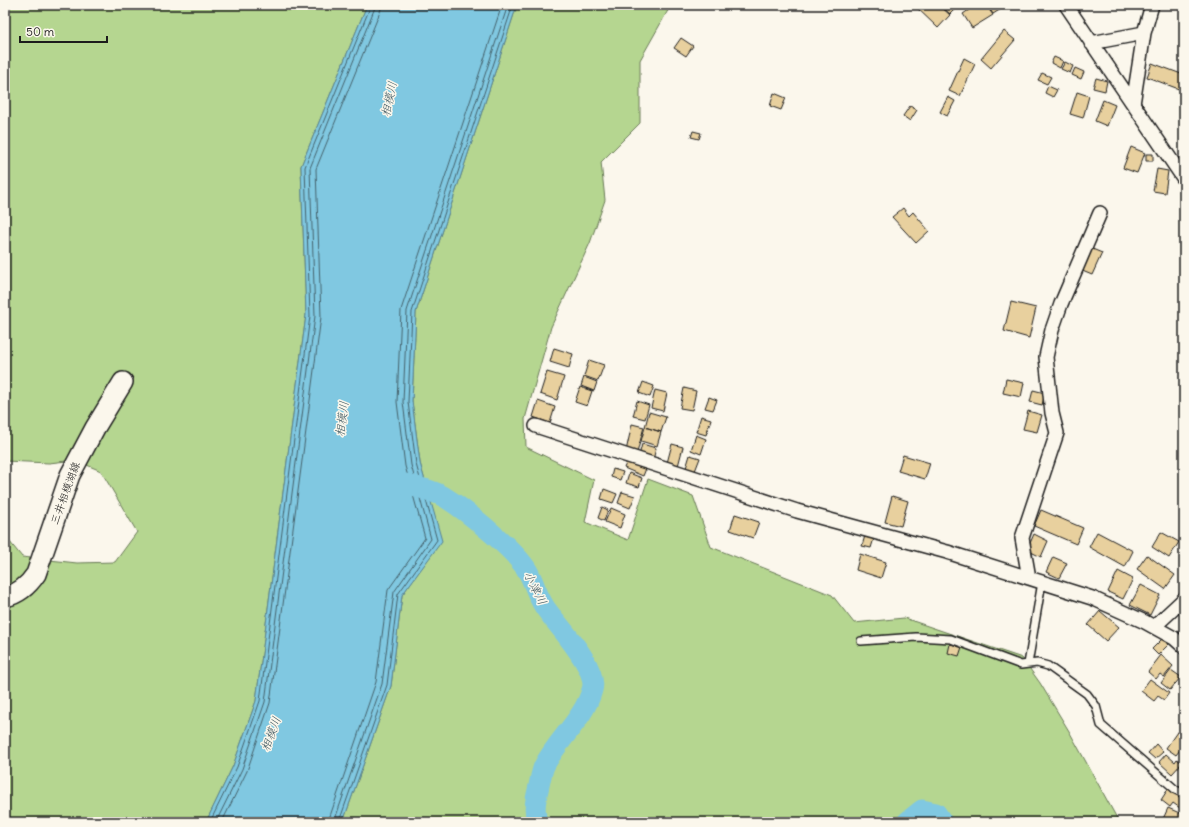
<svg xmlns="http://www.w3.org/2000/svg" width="1189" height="827" viewBox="0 0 1189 827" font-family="Delius,'Klee One',sans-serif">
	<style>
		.green { fill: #b5d690; stroke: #687956 }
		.water { fill: #80c8e1; stroke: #588392 }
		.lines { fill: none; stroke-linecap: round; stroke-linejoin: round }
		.shore { stroke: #44616b; stroke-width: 1 }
		.river { stroke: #80c8e1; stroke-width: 21 }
		.building { fill: #e8d09e; stroke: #1c1c1c }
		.lane-casing { stroke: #1c1c1c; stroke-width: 10 }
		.street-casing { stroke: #1c1c1c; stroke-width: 16 }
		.secondary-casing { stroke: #1c1c1c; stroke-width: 22 }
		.lane { stroke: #fbf7ec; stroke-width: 7 }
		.street { stroke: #fbf7ec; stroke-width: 13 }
		.secondary { stroke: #fbf7ec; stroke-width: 19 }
		.labels { text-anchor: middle; stroke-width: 3; stroke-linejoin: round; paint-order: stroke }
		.street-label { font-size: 11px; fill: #1c1c1c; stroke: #fbf7ec }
		.water-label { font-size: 12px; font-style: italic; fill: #3f5861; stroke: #fbf7ec }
	</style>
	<rect width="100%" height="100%" fill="#fbf7ec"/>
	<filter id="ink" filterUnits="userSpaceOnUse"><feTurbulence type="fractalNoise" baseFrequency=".025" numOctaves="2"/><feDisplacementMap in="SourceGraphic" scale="8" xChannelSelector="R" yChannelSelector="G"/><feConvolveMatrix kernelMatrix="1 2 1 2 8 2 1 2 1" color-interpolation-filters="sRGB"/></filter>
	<g filter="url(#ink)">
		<!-- green -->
		<path class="green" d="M 5,5 L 367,5 L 301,166 L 306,315 L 256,701 L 233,766 L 206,822 L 5,822 L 5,536 L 22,557 L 77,563 L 115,562 L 137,532 L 101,471 L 75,460 L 49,463 L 5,461 Z
			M 517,5 L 671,5 L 640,60 L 640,123 L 601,162 L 605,200 L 590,243 L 551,327 L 525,419 L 526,447 L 594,480 L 585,522 L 628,540 L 648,479 L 693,496 L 711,547 L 832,595 L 854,623 L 904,618 L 1022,658 L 1040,683 L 1069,731 L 1119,822 L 343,822 L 391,686 L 402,595 L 441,541 L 420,463 L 412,401 L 416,312 Z"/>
		<!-- water -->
		<path class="water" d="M 367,5 L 517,5 L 416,312 L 412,401 L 420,463 L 442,541 L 402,595 L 391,686 L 343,822 L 206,822 L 233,766 L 256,701 L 306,315 L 301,166 Z"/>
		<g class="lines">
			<!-- shore -->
			<path class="shore" d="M 210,822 L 237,767 L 260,701 L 310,316 L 305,167 L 371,5
				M 216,822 L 242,769 L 265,702 L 315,316 L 310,168 L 376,5
				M 222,822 L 247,771 L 270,703 L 321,317 L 316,169 L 380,12 L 382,5
				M 328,822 L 376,682 L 388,590 L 425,538 L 405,466 L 397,402 L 401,310 L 502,5
				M 334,822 L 382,684 L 394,592 L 431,539 L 411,465 L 403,402 L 407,311 L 508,5
				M 339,822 L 387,685 L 398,594 L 437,540 L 416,464 L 408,402 L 412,312 L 513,5"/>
			<!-- river -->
			<path class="river" d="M 400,483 C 415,487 432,489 446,498 C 467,511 515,550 527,570 C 536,585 537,599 549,613 C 561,629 599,669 592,690 C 584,719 558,739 544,766 C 541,773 540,782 538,790 C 535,802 534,810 537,822
				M 907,822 L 922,810 L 936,813 L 942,822"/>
		</g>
		<!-- building -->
		<path class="building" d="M 914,5 L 939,5 L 950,15 L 938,28 Z
			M 940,5 L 959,5 L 950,14 Z
			M 976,5 L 986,5 L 993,15 L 972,28 L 963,14 Z
			M 987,5 L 1005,5 L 1006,6 L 993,14 Z
			M 1004,31 L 1015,40 L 991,68 L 981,59 Z
			M 681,38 L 693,46 L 686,56 L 674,48 Z
			M 1054,57 L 1063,61 L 1060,68 L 1051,63 Z
			M 964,58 L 975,64 L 960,96 L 949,91 Z
			M 1065,62 L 1073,66 L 1070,73 L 1061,69 Z
			M 1152,63 L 1184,75 L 1184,91 L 1147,77 Z
			M 1075,68 L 1084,72 L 1081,79 L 1072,75 Z
			M 1042,73 L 1051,77 L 1047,84 L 1038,80 Z
			M 1096,78 L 1107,81 L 1105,91 L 1093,88 Z
			M 1048,86 L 1057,90 L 1053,97 L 1045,93 Z
			M 1077,92 L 1089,96 L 1083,118 L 1070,114 Z
			M 774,93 L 786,98 L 781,110 L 770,106 Z
			M 948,97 L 955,101 L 947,116 L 940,112 Z
			M 1103,100 L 1115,105 L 1107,126 L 1095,121 Z
			M 910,106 L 917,110 L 910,121 L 903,116 Z
			M 693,131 L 701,133 L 699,139 L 691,137 Z
			M 1131,147 L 1145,153 L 1137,173 L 1123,168 Z
			M 1146,154 L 1153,154 L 1153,161 L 1146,161 Z
			M 1157,169 L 1168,171 L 1165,193 L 1153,191 Z
			M 903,208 L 909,216 L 913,212 L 929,231 L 916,243 L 892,217 Z
			M 1090,248 L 1102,253 L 1092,275 L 1080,270 Z
			M 1011,302 L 1036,308 L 1029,338 L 1004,331 Z
			M 554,348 L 573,354 L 569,368 L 550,362 Z
			M 589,360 L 604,365 L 598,381 L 584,376 Z
			M 547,372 L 564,377 L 557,400 L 540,394 Z
			M 584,377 L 597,382 L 594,391 L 581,386 Z
			M 1006,379 L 1024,383 L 1021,397 L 1003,393 Z
			M 643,382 L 654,386 L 650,397 L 639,393 Z
			M 580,387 L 592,391 L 587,406 L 575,402 Z
			M 684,388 L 696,391 L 692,410 L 680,408 Z
			M 655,390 L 667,393 L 663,411 L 651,408 Z
			M 1033,390 L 1045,393 L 1042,405 L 1030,402 Z
			M 709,397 L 717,400 L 713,410 L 705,408 Z
			M 538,401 L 555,407 L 550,423 L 533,417 Z
			M 637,401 L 649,405 L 645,419 L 633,416 Z
			M 1028,411 L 1042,415 L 1037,432 L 1023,429 Z
			M 649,412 L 666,417 L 661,432 L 645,427 Z
			M 701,416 L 711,419 L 706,435 L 696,432 Z
			M 632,424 L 644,427 L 637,453 L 626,451 Z
			M 645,427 L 661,432 L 657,446 L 641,441 Z
			M 696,435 L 706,439 L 701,454 L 691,450 Z
			M 642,444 L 656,448 L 653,460 L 639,456 Z
			M 672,444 L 683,447 L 678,466 L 667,463 Z
			M 690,455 L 700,458 L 695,471 L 686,468 Z
			M 903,455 L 930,463 L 925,479 L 898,471 Z
			M 628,459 L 647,466 L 643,476 L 624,468 Z
			M 613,469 L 623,472 L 620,480 L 611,477 Z
			M 629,473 L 642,478 L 639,487 L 626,483 Z
			M 604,489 L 617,494 L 613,503 L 601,499 Z
			M 622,492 L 635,496 L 630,508 L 618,503 Z
			M 892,496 L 908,501 L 901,526 L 885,522 Z
			M 602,507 L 608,510 L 604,521 L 598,518 Z
			M 611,508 L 625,514 L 620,528 L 605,522 Z
			M 1041,510 L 1083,528 L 1076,544 L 1034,526 Z
			M 735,514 L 759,522 L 753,538 L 730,530 Z
			M 866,532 L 875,535 L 871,548 L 862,546 Z
			M 1097,532 L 1133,551 L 1125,567 L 1089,547 Z
			M 1161,532 L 1179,542 L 1169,558 L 1152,547 Z
			M 1034,534 L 1048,541 L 1041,557 L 1027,550 Z
			M 860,554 L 886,562 L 881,578 L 856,570 Z
			M 1147,555 L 1175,575 L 1165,589 L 1137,569 Z
			M 1053,557 L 1067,563 L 1059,578 L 1046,572 Z
			M 1118,571 L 1133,579 L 1123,599 L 1108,592 Z
			M 1141,585 L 1160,595 L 1150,615 L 1130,605 Z
			M 1100,611 L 1119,627 L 1106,641 L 1088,625 Z
			M 1164,637 L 1170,643 L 1158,655 L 1152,649 Z
			M 950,644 L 962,647 L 959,656 L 948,653 Z
			M 1161,655 L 1173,666 L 1164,677 L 1160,674 L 1156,679 L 1148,672 Z
			M 1171,670 L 1181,677 L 1170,690 L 1161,683 Z
			M 1150,679 L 1169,693 L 1164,700 L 1158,696 L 1154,701 L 1141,691 Z
			M 1177,732 L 1184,736 L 1184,753 L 1180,750 L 1176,755 L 1166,748 Z
			M 1156,744 L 1163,752 L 1155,759 L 1148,753 Z
			M 1166,754 L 1175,762 L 1177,759 L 1182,763 L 1172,774 L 1159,762 Z
			M 1170,786 L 1184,796 L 1184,802 L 1180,808 L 1173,803 L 1170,807 L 1161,800 Z
			M 1168,808 L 1184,815 L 1182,822 L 1170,822 L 1163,819 Z"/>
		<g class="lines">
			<!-- lane casing -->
			<g class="lane-casing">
				<path id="lane" d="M 861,641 L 916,637 L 951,639 L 1021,665 L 1037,663 L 1048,666 L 1087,694 L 1096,706 L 1101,725 L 1176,790 L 1184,794
					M 1028,664 L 1042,582"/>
			</g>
			<!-- street casing -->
			<g class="street-casing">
				<path id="street" d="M 1066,5 L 1184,179
					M 1091,43 L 1144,33
					M 1133,104 L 1144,33 L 1152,5
					M 536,426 L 797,511 L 947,552 L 1092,598 L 1145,622 L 1174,638 L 1184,647
					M 1029,578 L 1022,538 L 1057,433 L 1052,413 L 1046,357 L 1052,330 L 1061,304 L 1100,213
					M 1154,627 L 1184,599"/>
			</g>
			<!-- secondary casing -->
			<g class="secondary-casing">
				<path id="secondary" d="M 5,597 C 19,594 28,586 36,574 L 70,475 L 95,428 L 123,382"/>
			</g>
			<!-- lane -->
			<use href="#lane" class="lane"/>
			<!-- street -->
			<use href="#street" class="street"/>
			<!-- secondary -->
			<use href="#secondary" class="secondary"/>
		</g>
	</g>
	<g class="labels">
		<!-- street labels -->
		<g class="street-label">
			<text transform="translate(65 493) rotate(-70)" y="4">三井相模湖線</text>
		</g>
		<!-- water labels -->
		<g class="water-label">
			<text transform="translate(389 99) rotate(-78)" y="4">相模川</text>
			<text transform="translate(342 419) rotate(-83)" y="4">相模川</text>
			<text transform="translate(535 588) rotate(63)" y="4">小津川</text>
			<text transform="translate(271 734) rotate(-70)" y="4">相模川</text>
		</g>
	</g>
	<!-- margin -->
	<rect width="1189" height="827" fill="none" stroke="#fbf7ec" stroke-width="20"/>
	<rect x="10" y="10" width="1169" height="807" fill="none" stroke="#1c1c1c" stroke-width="1.5" filter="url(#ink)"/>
	<!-- scale -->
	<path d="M20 36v6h87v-6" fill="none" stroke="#1c1c1c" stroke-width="2"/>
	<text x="26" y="36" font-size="12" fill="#1c1c1c" stroke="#fbf7ec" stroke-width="3" paint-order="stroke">50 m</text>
</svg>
